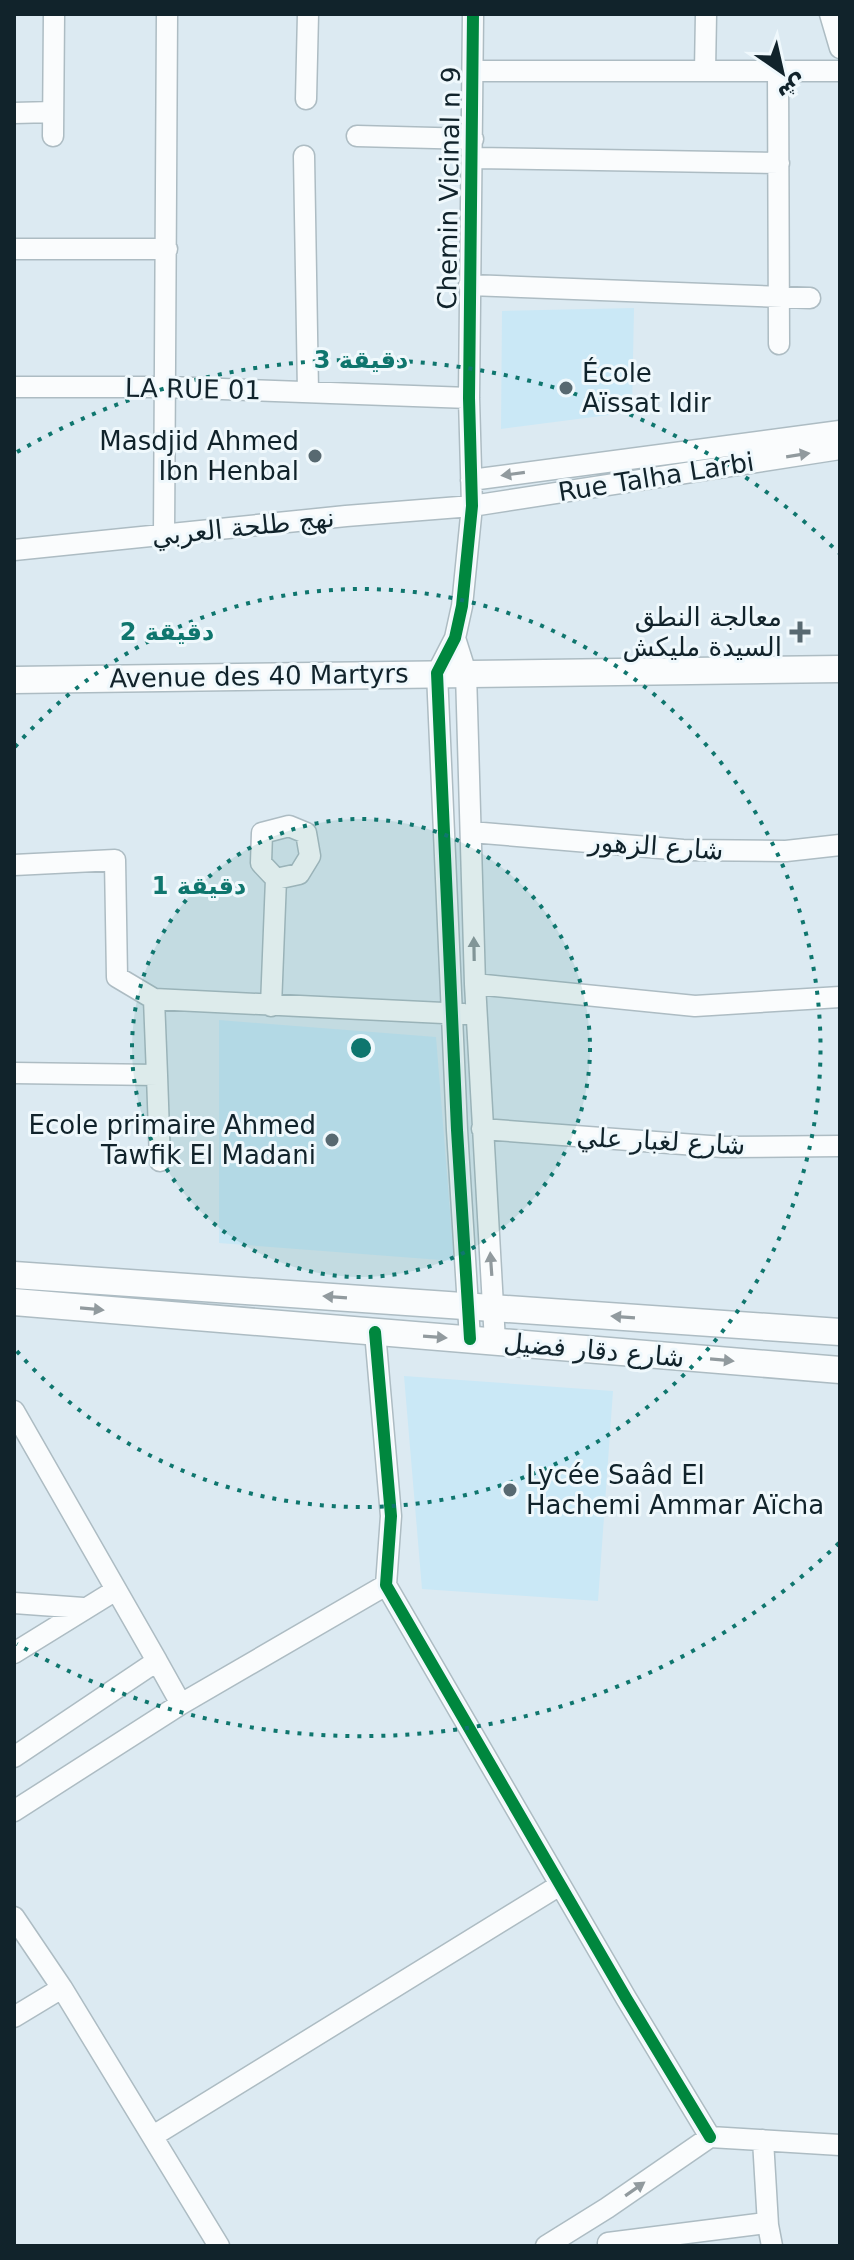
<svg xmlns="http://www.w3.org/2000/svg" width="854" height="2260" viewBox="0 0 854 2260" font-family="'DejaVu Sans',Cairo,sans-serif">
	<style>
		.built { fill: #cae8f6 }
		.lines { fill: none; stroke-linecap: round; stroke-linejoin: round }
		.minor-casing { stroke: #adbcc3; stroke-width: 23 }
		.major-casing { stroke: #adbcc3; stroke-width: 29 }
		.minor { stroke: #fafcfd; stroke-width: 20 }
		.major { stroke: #fafcfd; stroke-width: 26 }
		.cycleway-casing { stroke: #eff8fc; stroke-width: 17 }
		.cycleway { stroke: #00873e; stroke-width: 12 }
		.oneway { fill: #919a9e }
		.ring { fill: none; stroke: #0f766e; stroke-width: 4; stroke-dasharray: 4 8 }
		.poi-dot { fill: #586971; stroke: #eff8fc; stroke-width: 3 }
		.labels { text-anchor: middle; stroke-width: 6; stroke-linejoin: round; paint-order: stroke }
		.street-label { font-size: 26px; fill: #11232b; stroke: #eff8fc }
		.poi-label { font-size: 26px; fill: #11232b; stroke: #eff8fc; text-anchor: end }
		.centre { fill: #0f766e; stroke: #eff8fc; stroke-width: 4 }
		.ring-label { font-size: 24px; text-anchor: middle; font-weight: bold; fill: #0f766e; stroke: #eff8fc; stroke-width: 6; stroke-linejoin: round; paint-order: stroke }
	</style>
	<rect width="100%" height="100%" fill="#dceaf2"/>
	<!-- built -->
	<path class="built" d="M 634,308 L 632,412 L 501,429 L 502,311 Z
		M 219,1020 L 436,1037 L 454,1261 L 219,1243 Z
		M 404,1376 L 613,1391 L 598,1601 L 422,1589 Z"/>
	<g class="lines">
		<!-- minor casing -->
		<g class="minor-casing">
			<path id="minor" d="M 830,14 L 840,48
				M 778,70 L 779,344
				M 474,71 L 840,71
				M 705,71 L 706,14
				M 306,99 L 308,14
				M 14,113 L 53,112
				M 53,136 L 54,14
				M 357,136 L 473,139
				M 304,156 L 308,392
				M 473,158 L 779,163
				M 14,249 L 167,249
				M 469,285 L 810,298
				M 14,387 L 168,387 L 469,398
				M 471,480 L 840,431
				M 164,536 L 167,14
				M 14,550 L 346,516 L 472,506 L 840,449
				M 455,638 L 466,673 L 475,984 L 495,1342
				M 471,832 L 683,850 L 786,851 L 840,845
				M 14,865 L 115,860 L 117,977 L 154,999 L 464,1014
				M 475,984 L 695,1006 L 840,997
				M 271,1006 L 276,879 L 299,874 L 310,856 L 306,833 L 289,826 L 262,833 L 261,863 L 276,879
				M 14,1073 L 157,1075 L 154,999
				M 157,1075 L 160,1161
				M 482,1129 L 723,1147 L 840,1146
				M 375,1332 L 391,1516 L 386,1585 L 626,1998 L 710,2137
				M 470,1339 L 457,1130 L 437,673 L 455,638 L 462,606 L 472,506 L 469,398 L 473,14
				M 14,1411 L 157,1661 L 14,1757
				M 14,1603 L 83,1608
				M 14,1653 L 116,1590
				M 157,1661 L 181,1704
				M 14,1811 L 181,1704 L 386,1585
				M 14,1917 L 62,1988 L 219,2246
				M 14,2017 L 62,1988
				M 153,2136 L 560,1885
				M 763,2140 L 768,2225 L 772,2246
				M 608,2243 L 758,2224
				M 546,2246 L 607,2208 L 710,2137 L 840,2145"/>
		</g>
		<!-- major casing -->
		<g class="major-casing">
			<path id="major" d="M 14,680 L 840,669
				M 14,1275 L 840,1332
				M 14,1302 L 840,1370"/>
		</g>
		<!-- minor -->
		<use href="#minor" class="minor"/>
		<!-- major -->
		<use href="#major" class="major"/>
		<!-- cycleway casing -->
		<g class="cycleway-casing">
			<path id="cycleway" d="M 375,1332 L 391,1516 L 386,1585 L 626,1998 L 710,2137
				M 470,1339 L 457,1130 L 437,673 L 455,638 L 462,606 L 472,506 L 469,398 L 473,14"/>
		</g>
		<!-- cycleway -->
		<use href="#cycleway" class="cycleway"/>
	</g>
	<!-- one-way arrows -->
	<defs><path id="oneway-solid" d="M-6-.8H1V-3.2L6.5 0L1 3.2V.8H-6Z" transform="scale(2)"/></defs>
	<g class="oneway">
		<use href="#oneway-solid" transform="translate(798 455) rotate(-9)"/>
		<use href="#oneway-solid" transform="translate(513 474) rotate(172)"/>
		<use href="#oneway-solid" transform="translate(474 949) rotate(-91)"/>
		<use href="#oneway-solid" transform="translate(491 1264) rotate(-94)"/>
		<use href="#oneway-solid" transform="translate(335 1297) rotate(-176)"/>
		<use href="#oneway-solid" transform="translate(92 1309) rotate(5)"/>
		<use href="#oneway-solid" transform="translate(623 1317) rotate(-176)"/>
		<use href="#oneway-solid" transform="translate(435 1337) rotate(4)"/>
		<use href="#oneway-solid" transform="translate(722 1360) rotate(5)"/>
		<use href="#oneway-solid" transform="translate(635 2189) rotate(-35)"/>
	</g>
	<!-- distance rings -->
	<circle cx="361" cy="1048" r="229" fill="#0f766e" fill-opacity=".12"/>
	<g class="ring">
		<circle cx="361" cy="1048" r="229"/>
		<path d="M15 747A459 459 0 1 1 15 1349"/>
		<path d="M839 1543A688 688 0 0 1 17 1644M17 452A688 688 0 0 1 839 553"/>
	</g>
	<!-- markers -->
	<g class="poi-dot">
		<circle cx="566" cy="388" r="8"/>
		<circle cx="315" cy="456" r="8"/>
		<path d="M796 620h8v8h8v8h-8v8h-8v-8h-8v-8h8z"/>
		<circle cx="332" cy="1140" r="8"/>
		<circle cx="510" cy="1490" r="8"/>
	</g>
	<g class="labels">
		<!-- street labels -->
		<g class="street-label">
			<text transform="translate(449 188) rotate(-89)" y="9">Chemin Vicinal n 9</text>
			<text transform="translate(193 389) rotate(1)" y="9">LA RUE 01</text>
			<text transform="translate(656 477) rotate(-9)" y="9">Rue Talha Larbi</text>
			<text transform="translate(243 527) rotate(-6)" y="9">نهج طلحة العربي</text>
			<text transform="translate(259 676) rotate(-1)" y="9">Avenue des 40 Martyrs</text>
			<text transform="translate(656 846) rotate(4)" y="9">شارع الزهور</text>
			<text transform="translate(661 1141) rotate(3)" y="9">شارع لغبار علي</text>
			<text transform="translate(594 1350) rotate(5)" y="9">شارع دقار فضيل</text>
		</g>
		<!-- poi labels -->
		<g class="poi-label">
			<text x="582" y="382" text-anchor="start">École<tspan x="582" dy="30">Aïssat Idir</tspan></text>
			<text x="299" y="450">Masdjid Ahmed<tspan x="299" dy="30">Ibn Henbal</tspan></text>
			<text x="782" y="626">معالجة النطق<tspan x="782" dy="30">السيدة مليكش</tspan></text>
			<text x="316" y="1134">Ecole primaire Ahmed<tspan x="316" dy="30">Tawfik El Madani</tspan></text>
			<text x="526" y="1484" text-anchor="start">Lycée Saâd El<tspan x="526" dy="30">Hachemi Ammar Aïcha</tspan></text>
		</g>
	</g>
	<circle cx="361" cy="1048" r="12" class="centre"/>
	<g class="ring-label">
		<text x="361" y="368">3 دقيقة</text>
		<text x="167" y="640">2 دقيقة</text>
		<text x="199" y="894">1 دقيقة</text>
	</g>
	<!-- border -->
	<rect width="854" height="2260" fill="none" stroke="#11232b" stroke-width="32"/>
	<!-- north arrow -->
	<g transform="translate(782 72) rotate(146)" stroke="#eff8fc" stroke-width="6" paint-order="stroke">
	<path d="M0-6L14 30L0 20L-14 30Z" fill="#11232b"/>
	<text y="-12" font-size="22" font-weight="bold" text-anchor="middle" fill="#11232b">ش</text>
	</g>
</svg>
